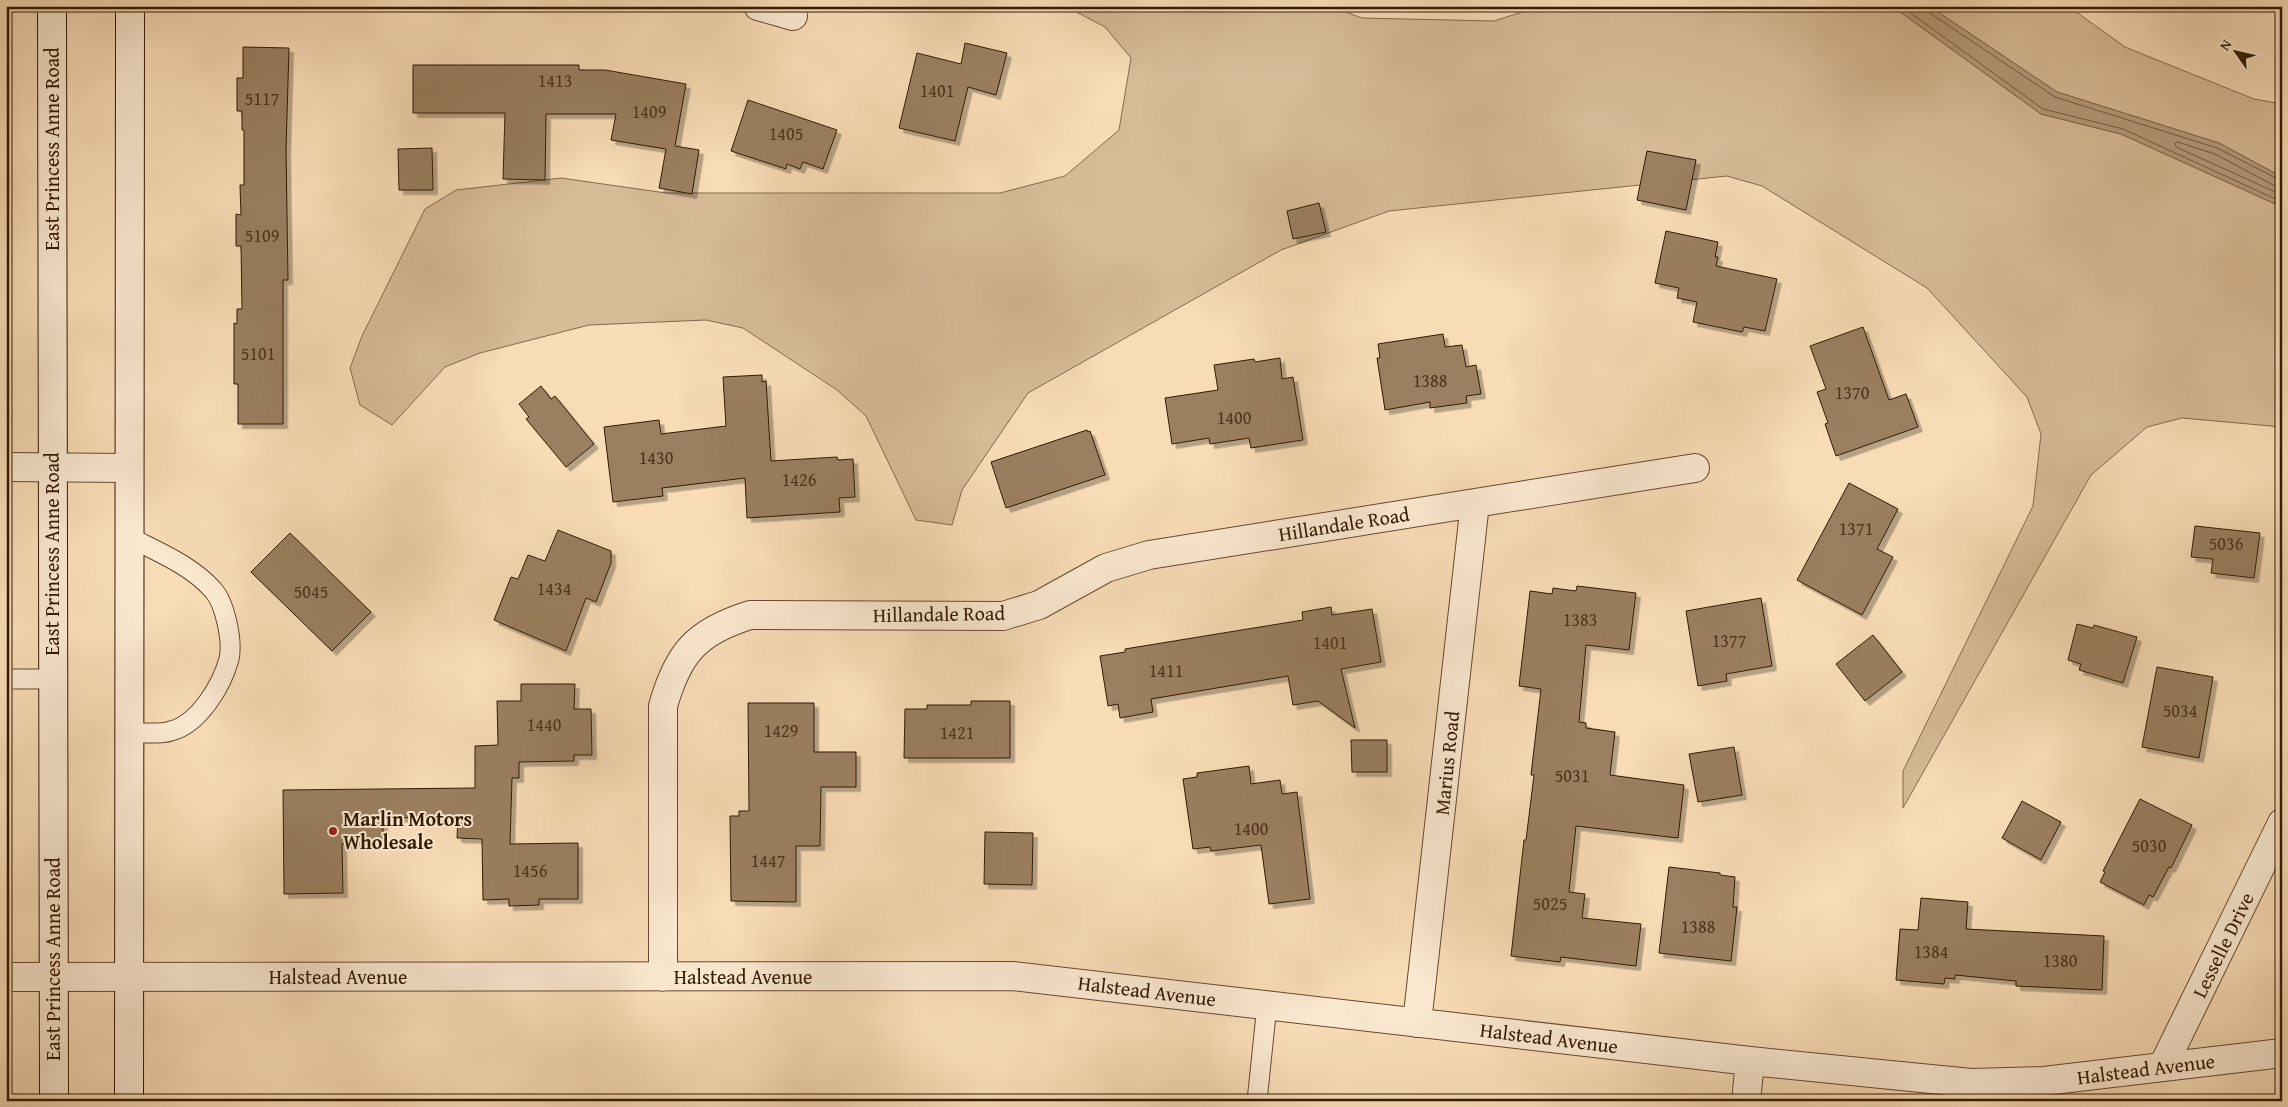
<svg xmlns="http://www.w3.org/2000/svg" width="2288" height="1107" viewBox="0 0 2288 1107" font-family="'Gentium Book Plus',serif">
	<style>
		.green { fill: #d7bb97; stroke: #866a4c }
		.water { fill: #b59a79; stroke: #816749 }
		.lines { fill: none; stroke-linecap: round; stroke-linejoin: round }
		.shore { stroke: #745a3e; stroke-width: 1 }
		.building { fill: #9a7f60; stroke: #341a02; filter: url(#shadow) }
		.lane-casing { stroke: #654a2f; stroke-width: 21 }
		.street-casing { stroke: #654a2f; stroke-width: 30 }
		.secondary-casing { stroke: #341a02; stroke-width: 30 }
		.lane { stroke: #fae8d0; stroke-width: 19 }
		.street { stroke: #fae8d0; stroke-width: 28 }
		.secondary { stroke: #fae8d0; stroke-width: 28 }
		.poi-dot { fill: #8f2418; stroke: #fae8d0; stroke-width: 2 }
		.labels { text-anchor: middle; stroke-width: 4; stroke-linejoin: round; paint-order: stroke }
		.number-label { font-size: 18px; fill: #4e331a }
		.street-label { font-size: 20px; fill: #341a02; stroke: #fae8d0 }
		.poi-label { font-size: 20px; font-weight: bold; fill: #341a02; stroke: #fae8d0; text-anchor: start }
	</style>
	<defs>
		<filter id="shadow"><feDropShadow dx="4.5" dy="4.5" stdDeviation="0" flood-color="#0004"/></filter>
	</defs>
	<rect width="100%" height="100%" fill="#f8dcb6"/>
	<filter id="stains"><feTurbulence type="fractalNoise" baseFrequency=".004" numOctaves="4"/><feColorMatrix values="0 0 0 0 .2 0 0 0 0 .09 0 0 0 0 .02 0 0 0 .5 -.17"/></filter>
	<radialGradient id="worn" r=".72"><stop offset=".6" stop-color="#630" stop-opacity="0"/><stop offset="1" stop-color="#630" stop-opacity=".3"/></radialGradient>
	<!-- green -->
	<path class="green" d="M 1065,6 L 1330,6 L 1362,18 L 1494,21 L 1541,6 L 1892,6 L 2041,114 L 2121,134 L 2282,207 L 2282,427 L 2182,418 L 2147,427 L 2091,475 L 1903,808 L 1903,771 L 2033,506 L 2041,434 L 2027,397 L 1927,288 L 1762,186 L 1727,176 L 1389,211 L 1281,250 L 1028,393 L 962,490 L 952,525 L 916,520 L 866,416 L 837,390 L 743,328 L 706,320 L 589,325 L 480,353 L 445,367 L 392,425 L 360,405 L 350,368 L 362,336 L 425,209 L 456,190 L 561,178 L 666,193 L 1000,193 L 1065,176 L 1119,130 L 1131,58 L 1105,27 Z
		M 1929,6 L 2068,6 L 2125,47 L 2254,99 L 2282,104 L 2282,177 L 2219,143 L 2057,92 Z"/>
	<!-- water -->
	<path class="water" d="M 1892,6 L 1929,6 L 2057,92 L 2219,143 L 2282,177 L 2282,207 L 2121,134 L 2041,114 Z"/>
	<g class="lines">
		<!-- shore -->
		<path class="shore" d="M 1901,6 L 2043,109 L 2123,129 L 2282,202
			M 1927,6 L 1930,13 L 2055,97 L 2217,148 L 2282,181
			M 2282,187 L 2275,186 L 2215,154 L 2178,142 L 2175,143 L 2176,147 L 2282,195"/>
	</g>
	<!-- building -->
	<path class="building" d="M 965,43 L 1007,53 L 996,95 L 968,87 L 955,141 L 899,128 L 917,53 L 961,64 Z
		M 243,47 L 289,48 L 286,149 L 288,280 L 283,280 L 283,424 L 238,424 L 238,384 L 234,384 L 234,323 L 237,324 L 237,309 L 242,309 L 241,246 L 236,246 L 236,214 L 241,215 L 240,185 L 244,185 L 244,130 L 242,130 L 242,111 L 237,111 L 237,78 L 243,78 Z
		M 413,65 L 579,65 L 579,70 L 605,70 L 686,84 L 675,146 L 699,150 L 692,194 L 659,188 L 666,149 L 611,140 L 616,114 L 546,114 L 545,180 L 503,179 L 505,113 L 413,113 Z
		M 748,100 L 837,130 L 823,169 L 803,162 L 800,169 L 787,164 L 786,169 L 731,151 Z
		M 432,148 L 433,190 L 399,190 L 398,149 Z
		M 1647,151 L 1696,160 L 1686,210 L 1637,200 Z
		M 1319,203 L 1326,232 L 1293,239 L 1287,211 Z
		M 1666,231 L 1718,242 L 1715,257 L 1718,257 L 1716,266 L 1777,279 L 1765,331 L 1744,327 L 1742,332 L 1693,322 L 1697,302 L 1677,298 L 1679,288 L 1655,283 Z
		M 1863,327 L 1889,400 L 1906,394 L 1918,427 L 1836,456 L 1825,424 L 1828,423 L 1817,392 L 1826,389 L 1810,346 Z
		M 1443,334 L 1445,347 L 1462,345 L 1466,367 L 1476,365 L 1481,394 L 1466,396 L 1467,403 L 1430,408 L 1430,402 L 1385,410 L 1377,358 L 1380,358 L 1378,344 Z
		M 1280,358 L 1282,379 L 1293,377 L 1303,440 L 1251,448 L 1249,438 L 1210,444 L 1209,438 L 1172,444 L 1165,398 L 1218,390 L 1214,365 L 1254,359 L 1255,362 Z
		M 762,375 L 762,382 L 766,381 L 771,461 L 837,457 L 838,460 L 853,459 L 855,497 L 839,498 L 840,512 L 747,518 L 745,478 L 662,488 L 663,496 L 613,502 L 604,427 L 659,420 L 661,434 L 726,426 L 723,377 Z
		M 541,386 L 551,399 L 555,396 L 594,444 L 566,467 L 526,419 L 529,417 L 519,404 Z
		M 1087,430 L 1088,432 L 1090,431 L 1105,475 L 1006,508 L 991,462 Z
		M 1849,483 L 1898,509 L 1877,549 L 1893,557 L 1862,615 L 1797,580 Z
		M 2195,526 L 2260,533 L 2254,578 L 2211,573 L 2213,559 L 2191,557 Z
		M 558,530 L 611,551 L 611,563 L 596,602 L 586,598 L 566,651 L 494,620 L 511,577 L 518,579 L 528,555 L 545,561 Z
		M 290,533 L 371,612 L 332,651 L 251,572 Z
		M 1577,586 L 1636,593 L 1629,650 L 1586,645 L 1579,722 L 1586,723 L 1586,728 L 1615,732 L 1610,775 L 1684,785 L 1678,838 L 1576,826 L 1569,892 L 1585,894 L 1582,918 L 1641,924 L 1636,966 L 1561,957 L 1560,962 L 1511,956 L 1524,840 L 1526,840 L 1534,775 L 1531,775 L 1541,689 L 1519,686 L 1530,591 L 1552,594 L 1553,588 L 1576,591 Z
		M 1761,598 L 1772,666 L 1726,674 L 1727,681 L 1698,686 L 1686,611 Z
		M 1331,607 L 1332,615 L 1372,609 L 1381,662 L 1341,669 L 1355,728 L 1318,701 L 1293,705 L 1288,676 L 1151,699 L 1153,712 L 1120,718 L 1118,704 L 1108,706 L 1100,656 L 1125,652 L 1125,649 L 1303,620 L 1302,612 Z
		M 2077,624 L 2093,628 L 2094,625 L 2137,637 L 2123,683 L 2079,670 L 2081,664 L 2068,660 Z
		M 1873,635 L 1902,672 L 1865,701 L 1836,664 Z
		M 2157,667 L 2213,677 L 2199,758 L 2142,747 Z
		M 521,684 L 575,684 L 574,709 L 591,709 L 592,755 L 574,755 L 574,761 L 519,762 L 519,778 L 512,778 L 510,844 L 578,843 L 578,899 L 539,899 L 539,905 L 509,906 L 509,899 L 483,900 L 482,839 L 457,838 L 458,817 L 383,818 L 383,844 L 342,844 L 343,893 L 284,894 L 283,790 L 475,788 L 475,746 L 498,745 L 497,701 L 521,701 Z
		M 971,701 L 1010,701 L 1010,758 L 904,758 L 905,709 L 927,709 L 927,705 L 971,705 Z
		M 748,703 L 814,703 L 814,752 L 856,752 L 856,787 L 821,787 L 820,846 L 796,846 L 796,902 L 731,901 L 730,816 L 739,816 L 739,811 L 749,811 Z
		M 1351,740 L 1387,740 L 1387,772 L 1352,772 Z
		M 1734,747 L 1742,795 L 1698,802 L 1689,754 Z
		M 1249,766 L 1251,784 L 1280,780 L 1282,794 L 1297,792 L 1310,899 L 1269,904 L 1261,845 L 1211,851 L 1210,847 L 1193,849 L 1183,779 L 1197,777 L 1197,773 Z
		M 2140,799 L 2192,825 L 2171,868 L 2169,867 L 2153,897 L 2149,895 L 2144,905 L 2100,882 L 2105,872 L 2103,871 Z
		M 2022,801 L 2061,822 L 2041,860 L 2002,838 Z
		M 985,832 L 1033,833 L 1032,885 L 984,884 Z
		M 1669,867 L 1720,873 L 1720,875 L 1735,877 L 1733,907 L 1737,907 L 1731,961 L 1659,953 Z
		M 1921,898 L 1968,902 L 1966,929 L 2104,936 L 2102,990 L 2016,986 L 2016,981 L 1955,975 L 1955,979 L 1945,978 L 1944,984 L 1896,980 L 1900,929 L 1918,930 Z"/>
	<g class="lines">
		<!-- lane casing -->
		<g class="lane-casing">
			<path id="lane" d="M 129,537 C 158,552 191,565 213,590 C 225,603 233,641 229,659 C 222,685 199,724 171,731 C 159,735 142,732 129,733
				M 6,679 L 53,679
				M 1257,1101 L 1267,1005"/>
		</g>
		<!-- street casing -->
		<g class="street-casing">
			<path id="street" d="M 758,6 L 793,16
				M 6,467 L 129,468
				M 6,977 L 1012,976 L 1750,1061 L 1971,1083 L 2044,1081 L 2282,1053
				M 663,977 L 663,706 C 678,653 696,632 750,615 L 1003,616 L 1039,605 L 1106,568 L 1149,555 L 1695,468
				M 1417,1023 L 1475,503
				M 2163,1066 L 2282,823
				M 1746,1101 L 1750,1061"/>
		</g>
		<!-- secondary casing -->
		<g class="secondary-casing">
			<path id="secondary" d="M 52,6 L 54,1101
				M 129,1101 L 130,6"/>
		</g>
		<!-- lane -->
		<use href="#lane" class="lane"/>
		<!-- street -->
		<use href="#street" class="street"/>
		<!-- secondary -->
		<use href="#secondary" class="secondary"/>
	</g>
	<!-- markers -->
	<circle class="poi-dot" cx="333" cy="831" r="5"/>
	<g class="labels">
		<!-- number labels -->
		<g class="number-label">
			<text x="555" y="87">1413</text>
			<text x="937" y="97">1401</text>
			<text x="262" y="105">5117</text>
			<text x="649" y="118">1409</text>
			<text x="786" y="140">1405</text>
			<text x="262" y="242">5109</text>
			<text x="258" y="360">5101</text>
			<text x="1430" y="387">1388</text>
			<text x="1852" y="399">1370</text>
			<text x="1234" y="424">1400</text>
			<text x="656" y="464">1430</text>
			<text x="799" y="486">1426</text>
			<text x="1856" y="535">1371</text>
			<text x="2226" y="550">5036</text>
			<text x="554" y="595">1434</text>
			<text x="311" y="598">5045</text>
			<text x="1580" y="626">1383</text>
			<text x="1729" y="647">1377</text>
			<text x="1330" y="649">1401</text>
			<text x="1166" y="677">1411</text>
			<text x="2180" y="717">5034</text>
			<text x="544" y="731">1440</text>
			<text x="781" y="737">1429</text>
			<text x="957" y="739">1421</text>
			<text x="1572" y="782">5031</text>
			<text x="1251" y="835">1400</text>
			<text x="2149" y="852">5030</text>
			<text x="768" y="867">1447</text>
			<text x="530" y="877">1456</text>
			<text x="1550" y="910">5025</text>
			<text x="1698" y="933">1388</text>
			<text x="1931" y="958">1384</text>
			<text x="2060" y="967">1380</text>
		</g>
		<!-- street labels -->
		<g class="street-label">
			<text transform="translate(52 149) rotate(-90)" y="7">East Princess Anne Road</text>
			<text transform="translate(1344 524) rotate(-9)" y="7">Hillandale Road</text>
			<text transform="translate(52 554) rotate(-90)" y="7">East Princess Anne Road</text>
			<text transform="translate(939 614) rotate(-1)" y="7">Hillandale Road</text>
			<text transform="translate(1447 763) rotate(-84)" y="7">Marius Road</text>
			<text transform="translate(2223 945) rotate(-64)" y="7">Lesselle Drive</text>
			<text transform="translate(53 959) rotate(-90)" y="7">East Princess Anne Road</text>
			<text x="338" y="984">Halstead Avenue</text>
			<text x="743" y="984">Halstead Avenue</text>
			<text transform="translate(1147 991) rotate(7)" y="7">Halstead Avenue</text>
			<text transform="translate(1549 1038) rotate(7)" y="7">Halstead Avenue</text>
			<text transform="translate(2146 1069) rotate(-7)" y="7">Halstead Avenue</text>
		</g>
		<!-- poi labels -->
		<g class="poi-label">
			<text x="343" y="826">Marlin Motors<tspan x="343" dy="23">Wholesale</tspan></text>
		</g>
	</g>
	<!-- margin -->
	<rect width="2288" height="1107" fill="none" stroke="#f8dcb6" stroke-width="25"/>
	<rect x="8" y="8" width="2273" height="1092" fill="none" stroke="#341a02" stroke-width="2.5"/>
	<rect x="12" y="12" width="2263" height="1082" fill="none" stroke="#341a02"/>
	<!-- north arrow -->
	<g transform="translate(2236 52) rotate(304)" stroke="#fae8d0" stroke-width="4" paint-order="stroke">
	<path d="M0-4L9 19L0 12L-9 19Z" fill="#341a02"/>
	<text y="-8" font-size="14" font-weight="bold" text-anchor="middle" fill="#341a02">N</text>
	</g>
	<rect width="100%" height="100%" filter="url(#stains)"/>
	<rect width="100%" height="100%" fill="url(#worn)"/>
</svg>
